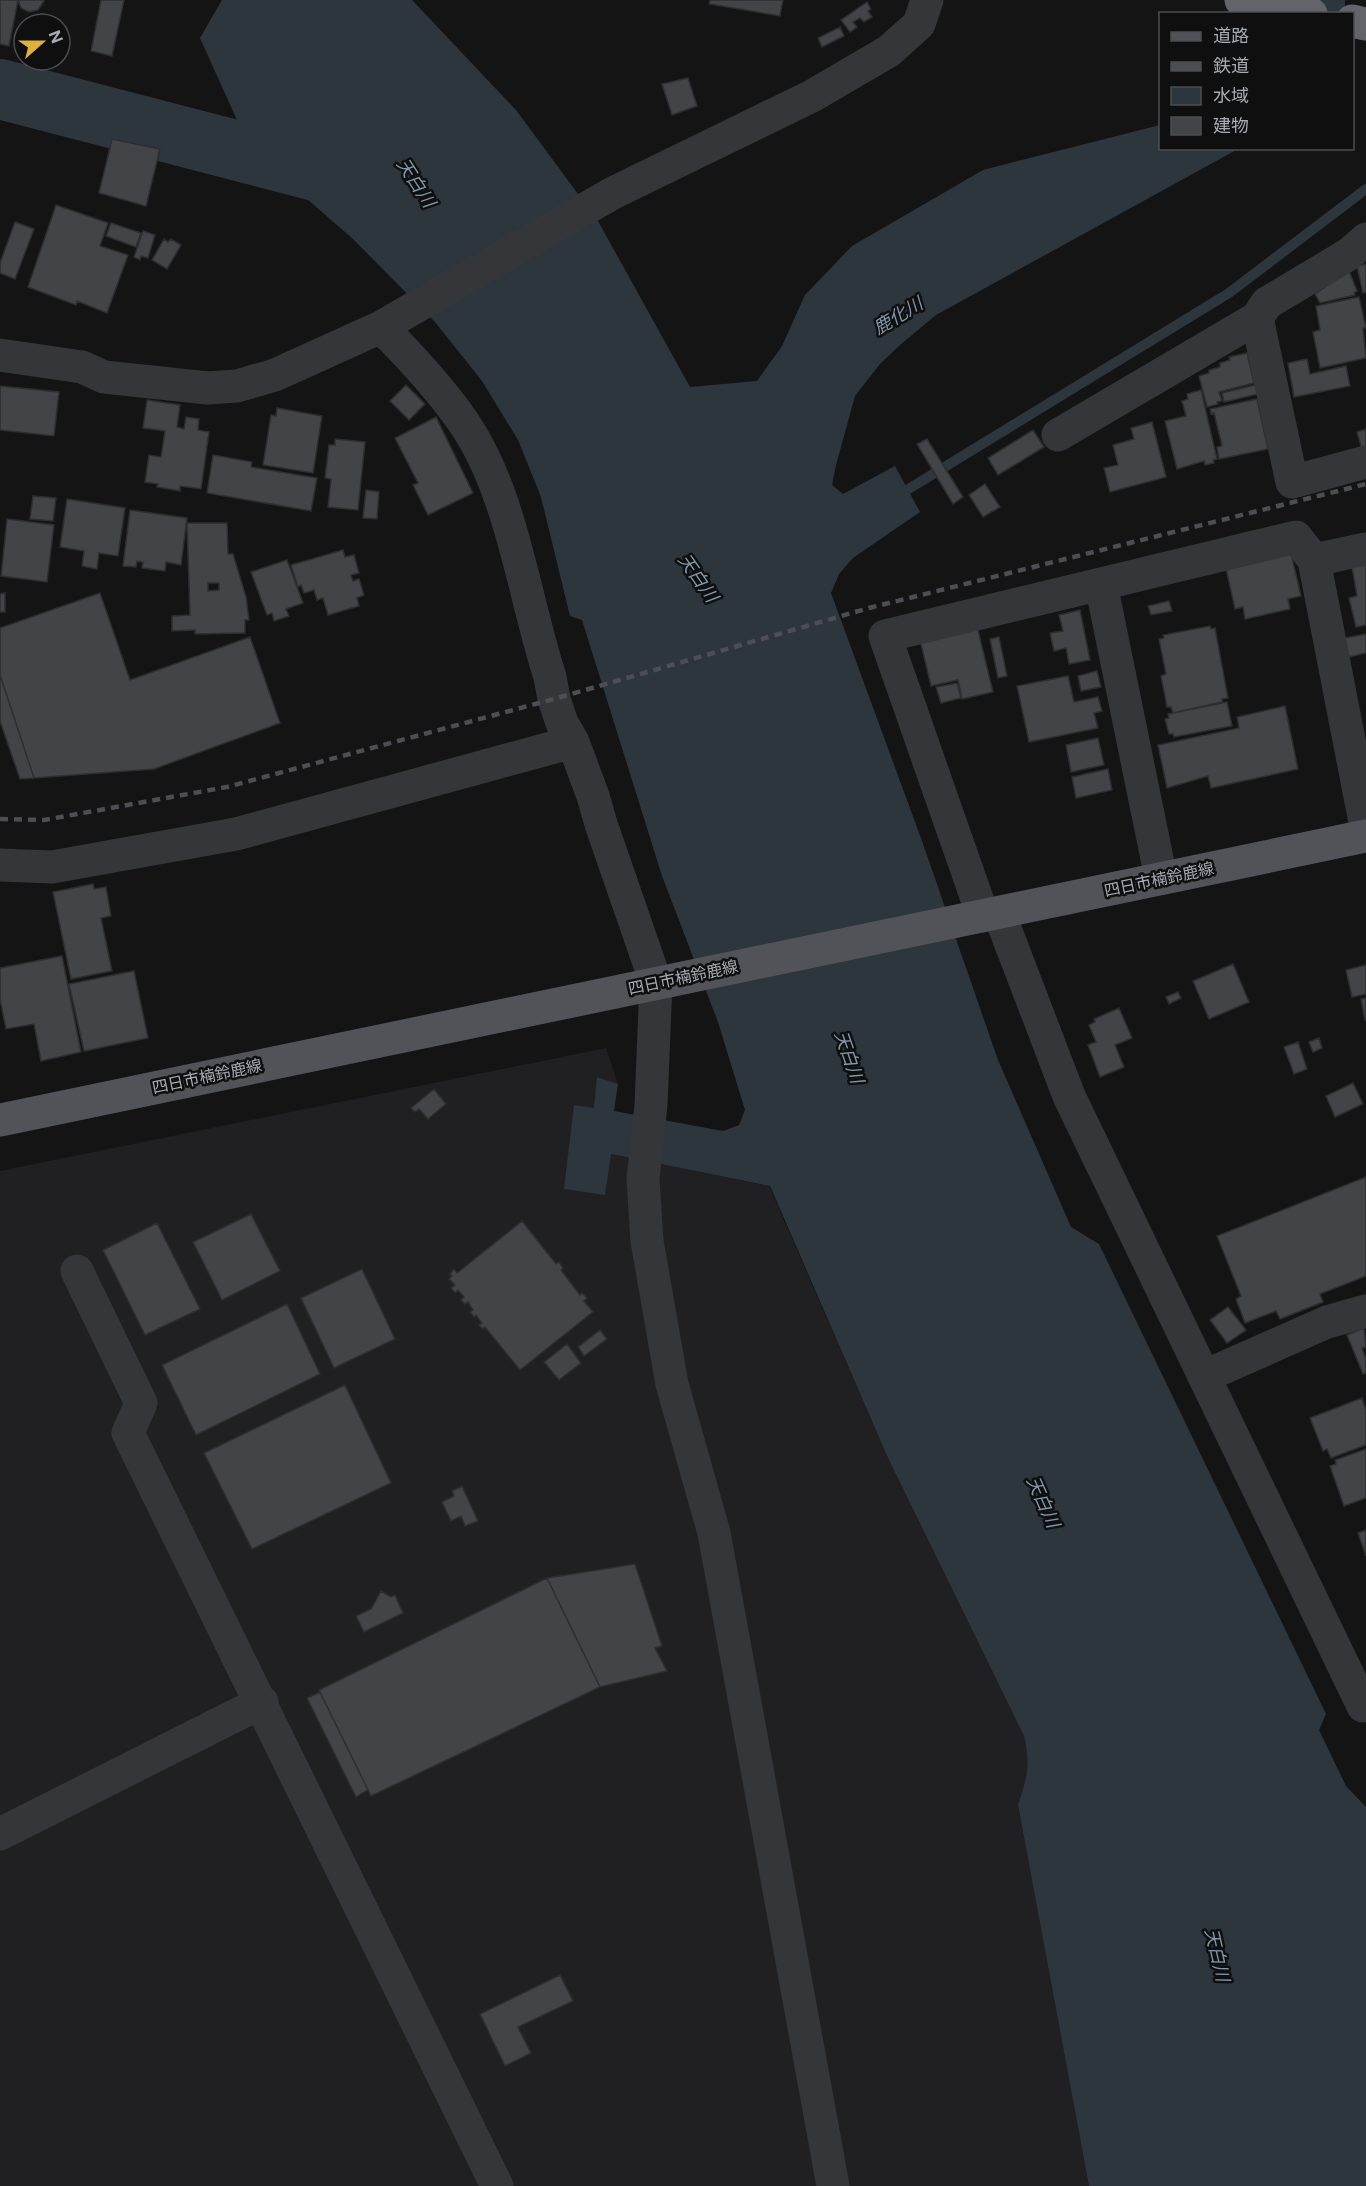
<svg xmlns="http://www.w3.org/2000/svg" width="1366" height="2186" viewBox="0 0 1366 2186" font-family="'Public Sans','Noto Sans JP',sans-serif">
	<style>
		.built { fill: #202022 }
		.water { fill: #2e363d }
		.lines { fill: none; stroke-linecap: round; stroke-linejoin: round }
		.stream { stroke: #2e363d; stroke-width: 10 }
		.river { stroke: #2e363d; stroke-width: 60 }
		.building { fill: #434448; stroke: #2e2e31; stroke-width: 1.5; fill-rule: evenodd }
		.minor { stroke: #35363a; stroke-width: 33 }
		.major { stroke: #525359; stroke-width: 33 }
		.highway { stroke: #62646a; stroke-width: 33 }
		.rail { stroke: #4c4e53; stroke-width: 4.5; stroke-dasharray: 8 6; stroke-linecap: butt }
		.labels { text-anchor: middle; stroke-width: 5; stroke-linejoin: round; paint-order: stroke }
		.street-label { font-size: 16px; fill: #a7abb4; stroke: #0f0f10 }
		.water-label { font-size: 18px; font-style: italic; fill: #8197ac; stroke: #0f0f10 }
	</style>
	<rect width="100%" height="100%" fill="#141415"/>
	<!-- built -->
	<path class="built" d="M 606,1048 L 618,1084 L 597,1077 L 611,1154 L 769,1186 L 888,1458 L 1024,1736 L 1029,1755 L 1026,1780 L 1018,1805 L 1089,2186 L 0,2186 L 0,1171 Z"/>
	<!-- water -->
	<path class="water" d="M 222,0 L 412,0 L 516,110 L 598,221 L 690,387 L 757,381 L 782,346 L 805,295 L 852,246 L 983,170 L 1160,125 L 1160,148 L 1238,149 L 936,315 L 900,345 L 880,364 L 855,396 L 836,465 L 832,485 L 843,494 L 895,466 L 920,512 L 853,558 L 839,574 L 831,593 L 922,841 L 998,1060 L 1071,1227 L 1099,1244 L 1326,1714 L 1319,1730 L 1346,1786 L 1366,1807 L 1366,2186 L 1089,2186 L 1018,1805 C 1027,1777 1031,1765 1024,1736 L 888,1458 L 770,1186 L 611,1154 L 605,1195 L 564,1189 L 574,1105 L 594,1108 L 597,1077 L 618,1084 L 614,1111 L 723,1131 L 739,1125 L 745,1110 L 718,1022 L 662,876 L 582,620 L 570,616 L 541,497 L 518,440 L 482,381 L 435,322 L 353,239 L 275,171 L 246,140 L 200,38 Z
		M 1276,0 L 1345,0 L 1345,13 L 1274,14 Z"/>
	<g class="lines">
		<!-- stream -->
		<path class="stream" d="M 897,496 L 1229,293 L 1366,189"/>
		<!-- river -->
		<path class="river" d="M 0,89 L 342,178"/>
	</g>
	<!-- building -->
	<path class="building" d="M 0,0 L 18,0 L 9,46 L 0,44 Z
		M 18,0 L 44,0 L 44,1 L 38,10 L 29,12 L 21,8 Z
		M 101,0 L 124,0 L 112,56 L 91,51 Z
		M 710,0 L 783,0 L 780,16 L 709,4 Z
		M 867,2 L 871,9 L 868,11 L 872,17 L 864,22 L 860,18 L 853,22 L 857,27 L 850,32 L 841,20 Z
		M 840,27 L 844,36 L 822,47 L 818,38 Z
		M 688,78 L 697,106 L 672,115 L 662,84 Z
		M 112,139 L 160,149 L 146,206 L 99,193 Z
		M 56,205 L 108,223 L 100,246 L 128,255 L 107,313 L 77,301 L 76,305 L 28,287 Z
		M 15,222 L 34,229 L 15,279 L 0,273 L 0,263 Z
		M 111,223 L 141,233 L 136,247 L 106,236 Z
		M 143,231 L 155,235 L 148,258 L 141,256 L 140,260 L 134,257 Z
		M 164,239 L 168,242 L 171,239 L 181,245 L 167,269 L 152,260 Z
		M 1366,264 L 1366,292 L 1363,293 L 1357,266 Z
		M 1349,271 L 1357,291 L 1354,293 L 1355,295 L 1320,303 L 1315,294 Z
		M 1359,297 L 1366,328 L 1363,328 L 1366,358 L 1320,368 L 1313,332 L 1320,330 L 1316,306 Z
		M 1247,353 L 1254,383 L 1219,392 L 1222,401 L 1217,402 L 1218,404 L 1207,407 L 1199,376 L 1209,373 L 1209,370 L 1220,367 L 1220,363 L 1230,360 L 1229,357 Z
		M 1307,359 L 1310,374 L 1346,366 L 1350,386 L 1294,397 L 1288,363 Z
		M 406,385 L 425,404 L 409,420 L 390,401 Z
		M 1255,385 L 1258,394 L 1224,402 L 1222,393 Z
		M 0,386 L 59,392 L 54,436 L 0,430 Z
		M 1201,390 L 1217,459 L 1213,460 L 1214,463 L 1205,465 L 1204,461 L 1177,469 L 1165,421 L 1186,416 L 1182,401 L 1188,399 L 1187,394 Z
		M 1257,399 L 1268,449 L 1219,459 L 1217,447 L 1222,446 L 1214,413 L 1211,414 L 1210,409 Z
		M 147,400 L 180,405 L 177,427 L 184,429 L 186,417 L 199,419 L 198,430 L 209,432 L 201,489 L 180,486 L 180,491 L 157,487 L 158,484 L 145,482 L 149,455 L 161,457 L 165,431 L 143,428 Z
		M 277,408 L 322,416 L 313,473 L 263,465 L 271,415 L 276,416 Z
		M 436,417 L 473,493 L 428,515 L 413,485 L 418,483 L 395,438 Z
		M 1152,422 L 1166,477 L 1110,492 L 1104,468 L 1118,465 L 1113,445 L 1134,439 L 1131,428 Z
		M 1366,429 L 1366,453 L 1363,454 L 1357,432 Z
		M 1033,430 L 1044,447 L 998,475 L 988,458 Z
		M 335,439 L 365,442 L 358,510 L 328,507 L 331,479 L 325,478 L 329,445 L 335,445 Z
		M 927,439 L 963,497 L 953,504 L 917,444 Z
		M 213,455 L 252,462 L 251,467 L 317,478 L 311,511 L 207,493 Z
		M 985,484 L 1000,507 L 983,517 L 969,495 Z
		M 366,490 L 379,492 L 377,519 L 363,518 Z
		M 33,496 L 56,498 L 53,521 L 30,519 Z
		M 67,499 L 125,508 L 118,556 L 99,553 L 97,569 L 82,566 L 84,551 L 60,547 Z
		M 130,510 L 187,518 L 181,565 L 166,562 L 165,571 L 142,568 L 143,562 L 137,561 L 136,567 L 123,566 Z
		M 7,519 L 54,525 L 47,582 L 1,576 Z
		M 187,523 L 227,523 L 228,554 L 233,554 L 246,597 L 249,620 L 245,620 L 245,633 L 195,634 L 195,630 L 172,631 L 172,616 L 190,615 ZM 208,583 L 219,583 L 219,590 L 208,591 Z
		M 1290,549 L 1301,596 L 1288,599 L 1290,609 L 1245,619 L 1243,607 L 1235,609 L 1225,564 Z
		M 343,550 L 345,557 L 354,555 L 359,573 L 351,575 L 353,581 L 359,579 L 364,595 L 357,598 L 359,606 L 328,615 L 323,598 L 317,600 L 314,590 L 304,593 L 301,585 L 298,587 L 291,565 Z
		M 287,560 L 303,603 L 286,609 L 289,616 L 274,621 L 272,613 L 267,615 L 251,572 Z
		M 1366,564 L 1366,625 L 1356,627 L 1349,598 L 1357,596 L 1352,567 Z
		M 5,593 L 5,612 L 0,612 L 0,594 Z
		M 100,593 L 130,680 L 250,637 L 280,723 L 154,769 L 34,778 L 0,675 L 0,628 Z
		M 1169,601 L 1172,611 L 1151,615 L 1148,606 Z
		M 1080,610 L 1090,660 L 1069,664 L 1066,648 L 1054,651 L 1050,633 L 1063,631 L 1059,615 Z
		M 977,626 L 993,692 L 962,699 L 958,680 L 931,686 L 920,640 Z
		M 1210,626 L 1211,629 L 1215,628 L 1228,698 L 1222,699 L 1222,702 L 1173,713 L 1171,707 L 1167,707 L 1161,676 L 1166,674 L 1159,639 L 1164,638 L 1163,635 Z
		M 1366,634 L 1366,653 L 1348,657 L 1345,638 Z
		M 999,637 L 1007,676 L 998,678 L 990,639 Z
		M 1097,671 L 1101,687 L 1081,691 L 1078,676 Z
		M 0,675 L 34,778 L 20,779 L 0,721 Z
		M 1068,676 L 1074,702 L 1098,697 L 1102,711 L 1094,713 L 1098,728 L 1029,742 L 1017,686 Z
		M 957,683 L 961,698 L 941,703 L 936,687 Z
		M 1227,702 L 1232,726 L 1174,737 L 1173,734 L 1169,734 L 1165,719 L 1169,718 L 1168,714 Z
		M 1285,706 L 1298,769 L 1211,788 L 1208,776 L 1167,788 L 1158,745 L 1239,728 L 1237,717 Z
		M 1098,738 L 1104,765 L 1071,772 L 1066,745 Z
		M 1108,769 L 1112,790 L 1076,798 L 1072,777 Z
		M 93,884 L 94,889 L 106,887 L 111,916 L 101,918 L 112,971 L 71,979 L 53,892 Z
		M 62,956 L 81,1052 L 41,1061 L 34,1024 L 6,1029 L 0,999 L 0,968 Z
		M 1233,964 L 1249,1002 L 1209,1019 L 1193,981 Z
		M 1366,965 L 1366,994 L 1352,997 L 1346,970 Z
		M 134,971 L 148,1038 L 84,1051 L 69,984 Z
		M 1178,992 L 1181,998 L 1169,1004 L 1166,997 Z
		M 1366,998 L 1366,1020 L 1365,1020 L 1361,999 Z
		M 1119,1008 L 1132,1038 L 1115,1045 L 1124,1067 L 1100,1077 L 1088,1045 L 1096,1042 L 1089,1025 L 1095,1022 L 1094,1019 Z
		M 1319,1038 L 1322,1048 L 1313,1052 L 1309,1042 Z
		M 1298,1042 L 1307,1069 L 1294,1074 L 1284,1047 Z
		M 1353,1083 L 1363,1104 L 1335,1117 L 1326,1096 Z
		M 434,1089 L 446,1104 L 428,1119 L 419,1109 L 415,1112 L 411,1108 Z
		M 1366,1177 L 1366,1276 L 1320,1294 L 1323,1302 L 1280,1319 L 1276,1311 L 1245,1323 L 1236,1299 L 1241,1296 L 1217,1236 Z
		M 251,1214 L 280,1271 L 222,1300 L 193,1242 Z
		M 522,1221 L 556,1264 L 559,1262 L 563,1268 L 561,1270 L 580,1295 L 582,1293 L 587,1298 L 584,1301 L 593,1312 L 520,1370 L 485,1327 L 483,1329 L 479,1325 L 482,1323 L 476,1315 L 474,1317 L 470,1312 L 473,1310 L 468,1302 L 465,1304 L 461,1300 L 464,1297 L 458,1290 L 455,1293 L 451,1288 L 455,1285 L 449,1279 L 452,1276 L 450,1274 L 454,1269 L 457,1273 Z
		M 157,1223 L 200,1309 L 145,1335 L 103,1250 Z
		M 362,1269 L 395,1339 L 334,1368 L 301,1298 Z
		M 287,1304 L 320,1374 L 196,1435 L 162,1365 Z
		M 1228,1307 L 1246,1330 L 1227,1343 L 1210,1320 Z
		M 1364,1328 L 1366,1347 L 1362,1348 L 1366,1359 L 1366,1373 L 1363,1374 L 1347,1335 Z
		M 600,1330 L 607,1339 L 584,1356 L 578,1347 Z
		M 567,1344 L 581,1363 L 559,1380 L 544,1362 Z
		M 345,1385 L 391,1483 L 252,1549 L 204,1453 Z
		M 1362,1398 L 1366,1410 L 1366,1445 L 1331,1458 L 1327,1449 L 1323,1451 L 1310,1418 Z
		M 1366,1449 L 1366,1498 L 1344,1506 L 1330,1466 L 1336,1464 L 1335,1460 Z
		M 462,1486 L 478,1521 L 465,1526 L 461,1516 L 451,1521 L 442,1502 L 454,1496 L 452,1491 Z
		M 1366,1530 L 1366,1556 L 1358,1533 Z
		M 635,1564 L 662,1646 L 655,1648 L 667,1671 L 600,1687 L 547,1578 Z
		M 547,1578 L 600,1687 L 371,1796 L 319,1690 Z
		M 381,1591 L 391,1597 L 395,1595 L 403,1613 L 364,1632 L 356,1616 L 371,1609 Z
		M 320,1692 L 368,1790 L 356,1797 L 307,1698 Z
		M 560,1975 L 573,2001 L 518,2027 L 531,2053 L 505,2066 L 480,2014 Z"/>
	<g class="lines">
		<!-- minor -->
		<path class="minor" d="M 1257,318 L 1292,482 L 1366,462
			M 381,327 C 411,357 440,388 464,423 C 512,493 524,597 550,677 L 554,699 L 562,723 L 573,742 L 593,796 L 601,824 L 656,983 L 651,1105 L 643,1179 L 647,1241 L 672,1384 L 714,1533 L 833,2186
			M 0,355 L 82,367 L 104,377 L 208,388 L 237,386 L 275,375 L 381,327 L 613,193 L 812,96 L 889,51 L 919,24 L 927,0
			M 1058,435 L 1257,318 L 1267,303 L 1349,254 L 1366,239
			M 1314,560 L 1366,549
			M 1101,584 L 1161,878
			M 0,865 L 52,867 L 236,834 L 573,742
			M 999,913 L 1069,1096 L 1363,1706 L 1366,1705
			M 983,916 L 885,636 L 1296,537 L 1314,560 L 1366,827
			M 77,1271 L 141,1403 L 128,1433 L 497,2186
			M 1205,1376 L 1327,1322 L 1366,1311
			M 0,1834 L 262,1702"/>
		<!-- major -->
		<path class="major" d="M 0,1120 L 1366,836"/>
		<!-- highway -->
		<path class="highway" d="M 1241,0 L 1311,14
			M 1352,21 L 1366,24"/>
		<!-- rail -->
		<path class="rail" d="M 0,819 L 44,820 L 227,787 L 554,699 L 869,608 L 1366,484"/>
	</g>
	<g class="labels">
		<!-- street labels -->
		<g class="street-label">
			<text transform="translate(1159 879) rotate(-12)" y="6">四日市楠鈴鹿線</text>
			<text transform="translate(683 977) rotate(-12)" y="6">四日市楠鈴鹿線</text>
			<text transform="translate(207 1076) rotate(-12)" y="6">四日市楠鈴鹿線</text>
		</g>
		<!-- water labels -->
		<g class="water-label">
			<text transform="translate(416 183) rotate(57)" y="6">天白川</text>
			<text transform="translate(898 316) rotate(-31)" y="6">鹿化川</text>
			<text transform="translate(698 578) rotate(55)" y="6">天白川</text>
			<text transform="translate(849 1057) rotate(71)" y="6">天白川</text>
			<text transform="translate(1043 1502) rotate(66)" y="6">天白川</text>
			<text transform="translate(1217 1955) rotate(77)" y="6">天白川</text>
		</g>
	</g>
	<!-- legend -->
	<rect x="1159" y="12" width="195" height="138" fill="#0f0f10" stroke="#4c4d52" stroke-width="1.5"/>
	<rect x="1171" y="32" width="30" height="9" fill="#525359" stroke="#4c4d52" stroke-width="1.5"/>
	<text x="1213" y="42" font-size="18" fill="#a7abb4">道路</text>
	<rect x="1171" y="62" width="30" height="9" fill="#4c4e53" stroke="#4c4d52" stroke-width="1.5"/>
	<text x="1213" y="72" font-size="18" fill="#a7abb4">鉄道</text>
	<rect x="1171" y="87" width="30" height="18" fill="#2e363d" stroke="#4c4d52" stroke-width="1.5"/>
	<text x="1213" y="102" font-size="18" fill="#a7abb4">水域</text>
	<rect x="1171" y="117" width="30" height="18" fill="#434448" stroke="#4c4d52" stroke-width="1.5"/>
	<text x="1213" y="132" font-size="18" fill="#a7abb4">建物</text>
	<!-- north arrow -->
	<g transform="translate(42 42) rotate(69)"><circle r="28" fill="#0f0f10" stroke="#4c4d52" stroke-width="1.5"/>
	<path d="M0-4.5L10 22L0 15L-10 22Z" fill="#e0af41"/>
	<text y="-9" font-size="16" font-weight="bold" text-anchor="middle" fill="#a7abb4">N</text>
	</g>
</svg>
